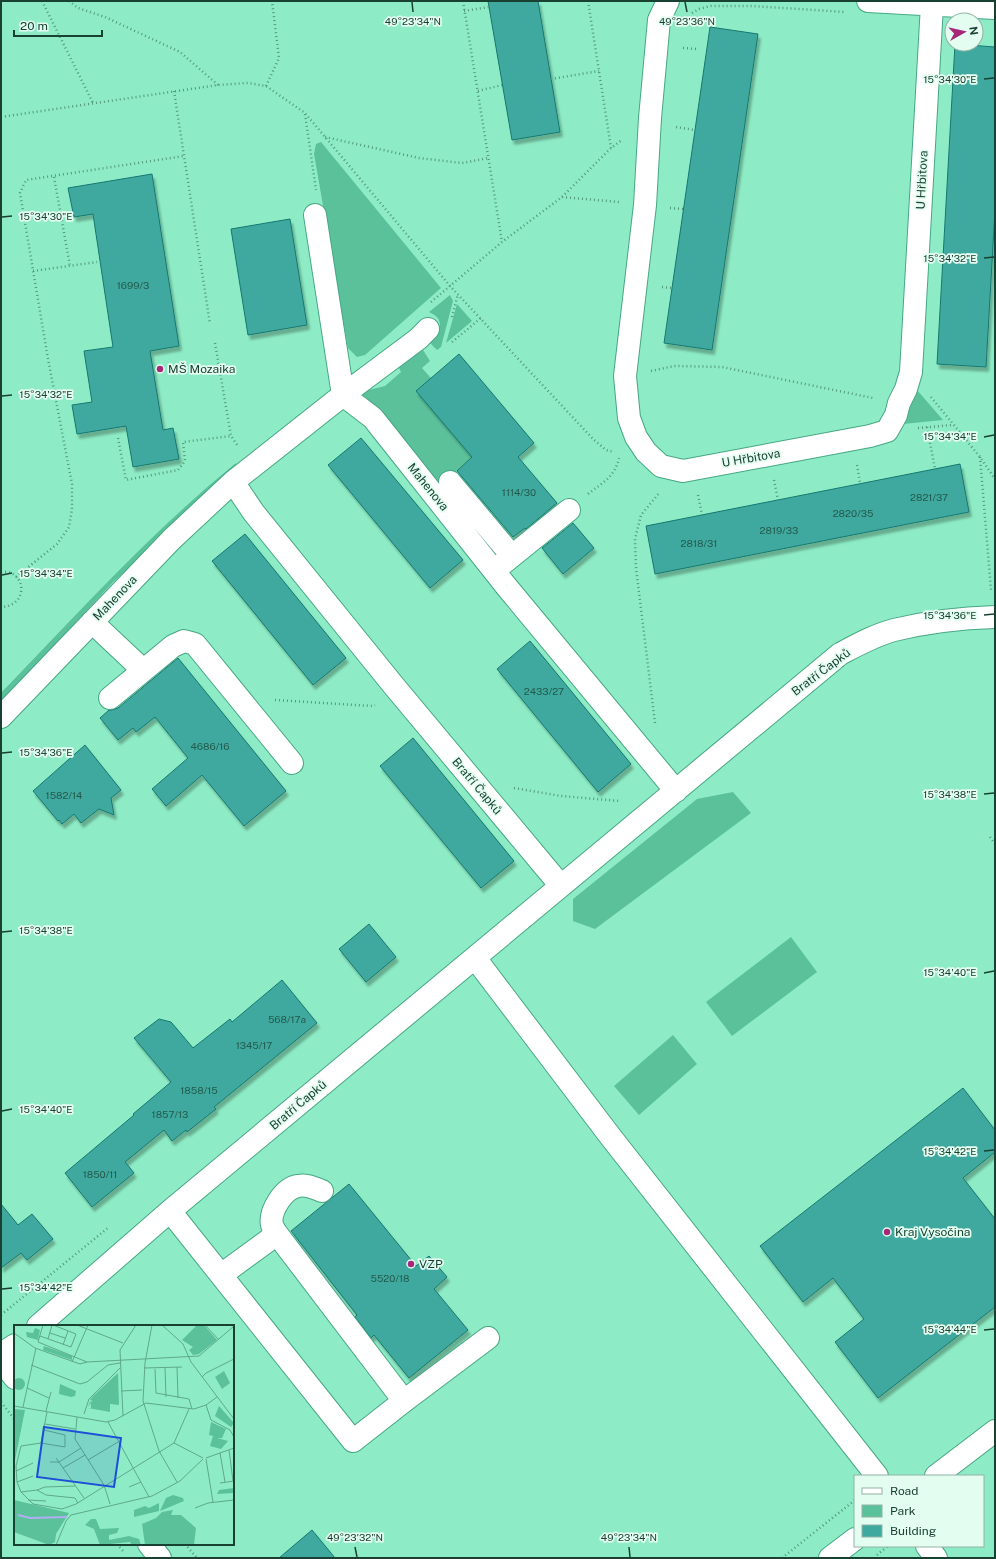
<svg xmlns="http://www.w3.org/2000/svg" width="996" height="1559" viewBox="0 0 996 1559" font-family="'Public Sans',sans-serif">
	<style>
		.green { fill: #5ac19a }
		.building { fill: #40a99f; stroke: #177870; filter: url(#shadow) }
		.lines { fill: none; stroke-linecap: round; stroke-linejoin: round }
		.minor-casing { stroke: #46a784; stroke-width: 24 }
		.path { stroke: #54987d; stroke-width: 2.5; stroke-dasharray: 1 3; stroke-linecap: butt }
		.minor { stroke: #fff; stroke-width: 22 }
		.ticks { fill: none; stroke: #194132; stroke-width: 1.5 }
		.poi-dot { fill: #a72879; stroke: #e3fdf1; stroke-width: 1.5 }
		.labels { text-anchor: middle; stroke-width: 3.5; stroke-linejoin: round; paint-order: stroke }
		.number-label { font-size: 10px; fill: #235b4d }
		.street-label { font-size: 12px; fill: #194132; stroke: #e3fdf1 }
		.poi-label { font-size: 12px; fill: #194132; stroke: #e3fdf1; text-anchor: start }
		.inset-river { fill: none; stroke: #b1aef2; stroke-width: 2 }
		.inset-road { fill: none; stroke: #5fa88a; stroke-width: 1 }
		.view { fill: #1d4ed8; fill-opacity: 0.15; stroke: #1d4ed8; stroke-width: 2 }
		.inset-edge { fill: none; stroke: #194132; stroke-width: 2 }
		.ticks-label { font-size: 10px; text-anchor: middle; fill: #194132; stroke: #e3fdf1; stroke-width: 3.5; stroke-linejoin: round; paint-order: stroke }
	</style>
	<defs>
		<filter id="shadow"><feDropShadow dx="2.5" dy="4.5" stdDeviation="1" flood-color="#0004"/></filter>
	</defs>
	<rect width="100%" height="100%" fill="#8decc5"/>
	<!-- green -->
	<path class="green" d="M 321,142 L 441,288 L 365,355 L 357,357 L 348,348 L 314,154 L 316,144 Z
		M 450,295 L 453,301 L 441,347 L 437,350 L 429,342 L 440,327 C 440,318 437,316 429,312 Z
		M 457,304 L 472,321 L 446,343 Z
		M 423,350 L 430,361 L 422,368 L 431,378 L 472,457 L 457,471 L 435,486 L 361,396 L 365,391 L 385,386 L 401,372 L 398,366 Z
		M 917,390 L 943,420 L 903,424 Z
		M 236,463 L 238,467 L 234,472 L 113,582 L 1,704 L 1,693 C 77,614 151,532 236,463 Z
		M 733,792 L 751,813 L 595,929 L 573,921 L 573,899 L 697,799 Z
		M 791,937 L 817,972 L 732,1036 L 706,1002 Z
		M 673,1035 L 697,1064 L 639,1115 L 614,1086 Z"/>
	<!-- building -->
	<path class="building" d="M 488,1 L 538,1 L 560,132 L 512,140 Z
		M 710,27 L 758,34 L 712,350 L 664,343 Z
		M 955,44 L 995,47 L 995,210 L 986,367 L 937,364 Z
		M 152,174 L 179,346 L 150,351 L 163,430 L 173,428 L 179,459 L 133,467 L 126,426 L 77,434 L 72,405 L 92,402 L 84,351 L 113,347 L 93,214 L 74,217 L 68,188 Z
		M 290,219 L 307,325 L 248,335 L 231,229 Z
		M 459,354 L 534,443 L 518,457 L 557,503 L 526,529 L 525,528 L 513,537 L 457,471 L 472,457 L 416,391 Z
		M 361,438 L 463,560 L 430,588 L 328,465 Z
		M 960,464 L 969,512 L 655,574 L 646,526 Z
		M 573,523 L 594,548 L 563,574 L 542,548 Z
		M 245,534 L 346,658 L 313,685 L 212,561 Z
		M 530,641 L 631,764 L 598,792 L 497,669 Z
		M 178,658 L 286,791 L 244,826 L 202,775 L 166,806 L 152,789 L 188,758 L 155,717 L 136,732 L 133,728 L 118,740 L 100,718 L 109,710 L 112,710 L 118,708 Z
		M 413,738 L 514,861 L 481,888 L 380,766 Z
		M 85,745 L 121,790 L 111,798 L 114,815 L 99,809 L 81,823 L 74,814 L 62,824 L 59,820 L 58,821 L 33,791 Z
		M 369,924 L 396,957 L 366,982 L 339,949 Z
		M 282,980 L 317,1023 L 214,1107 L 216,1109 L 187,1132 L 186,1130 L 172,1141 L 164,1130 L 125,1162 L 134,1173 L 92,1207 L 65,1173 L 134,1115 L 133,1114 L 171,1082 L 134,1038 L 159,1019 L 171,1022 L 193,1048 L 230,1019 L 232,1022 Z
		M 963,1088 L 995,1130 L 995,1152 L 963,1178 L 995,1219 L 995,1307 L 878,1398 L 835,1342 L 864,1319 L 833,1278 L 803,1302 L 760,1246 Z
		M 349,1184 L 416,1266 L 429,1256 L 447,1277 L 434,1289 L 468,1330 L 409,1378 L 374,1335 L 371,1338 L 355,1317 L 357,1315 L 291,1231 Z
		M 1,1204 L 18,1225 L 32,1214 L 53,1239 L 27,1260 L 21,1253 L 1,1268 Z
		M 312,1530 L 335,1558 L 279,1558 Z"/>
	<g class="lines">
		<!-- minor casing -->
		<g class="minor-casing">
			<path id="minor" d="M 668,1 L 659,20 L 650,118 L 645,205 L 625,376 L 629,418 L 636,437 L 646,452 L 661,466 L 683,471 L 870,436 L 887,431 L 896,415 L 899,403 L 906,389 L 911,372 L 932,5
				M 868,1 L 995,8
				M 315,215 L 343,395 L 373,418 L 506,586 L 676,791
				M 233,482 L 254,513 L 394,686 L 561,886
				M 450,482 L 512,556
				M 501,565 L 569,510
				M 92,622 L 143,670
				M 110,698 L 173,646 L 184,641 L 195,644 L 292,763
				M 1,717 L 172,539 L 233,482 L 343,395 L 418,339 L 428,329
				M 475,958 L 610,1136 L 877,1476
				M 322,1191 C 314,1188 307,1184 298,1186 C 284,1188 269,1211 272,1225 C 273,1228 275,1231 277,1234 L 404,1401
				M 170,1211 L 353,1441 L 404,1401 L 488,1338
				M 221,1275 L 277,1234
				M 38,1326 L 170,1211 L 840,654 C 857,645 875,635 894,630 C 927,622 961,618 995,617
				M 1,1354 L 15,1345
				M 1,1360 L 15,1378
				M 936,1476 L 995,1431
				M 149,1544 L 160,1558
				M 927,1546 L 936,1558
				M 830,1558 L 855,1539"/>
		</g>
		<!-- path -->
		<path class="path" d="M 42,1 L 93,103
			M 69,1 L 78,8 L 105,17 L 180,52 L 218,85
			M 463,1 L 502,242
			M 588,1 L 611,148
			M 464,11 L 489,7
			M 692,13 L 699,9 L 711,6 L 752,6 L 845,12
			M 683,48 L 697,49
			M 551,79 L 599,71
			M 266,86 L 279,58 L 272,1
			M 174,91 L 210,324
			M 478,91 L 502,85
			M 305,114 L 316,190
			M 1,117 L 218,85 L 248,83 L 266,86 L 305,113 L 450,286 L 593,439 L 606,450 L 614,452
			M 676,127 L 695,130
			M 325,137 L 419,158 L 462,163 L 488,158
			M 54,177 L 70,266
			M 562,197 L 619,202
			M 670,208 L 683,209
			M 33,271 L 97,262
			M 662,287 L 672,288
			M 431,302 L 502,242 L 562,197 L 611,148 L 622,140
			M 452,317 L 458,294
			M 452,342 L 481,318
			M 215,343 L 231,436 L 238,446
			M 651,371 L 674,366 L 722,367 L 873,398
			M 931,397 L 980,457 L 995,479
			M 927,427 L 935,469
			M 918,428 L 953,425
			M 118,438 L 126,480 L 178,470 L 185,461 L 183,442 L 231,436
			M 980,457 L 991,590
			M 857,465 L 860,483
			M 774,480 L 778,500
			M 588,494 C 602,483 615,477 619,458
			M 698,495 L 702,515
			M 1,572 C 26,569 30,606 1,607
			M 16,577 L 57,544 L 69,527 L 72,509 L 72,484 L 48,359 L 20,193 L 26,180 L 184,156
			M 275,700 L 373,706 L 375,705
			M 655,723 L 636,568 L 635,539 L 641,515 L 660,492
			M 514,788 L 561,796 L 620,801
			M 990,837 L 995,844
			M 1,1315 L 109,1227
			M 1,1402 L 15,1420
			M 117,1544 L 123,1551
			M 185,1544 L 197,1558
			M 877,1555 L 888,1546
			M 782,1558 L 855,1500"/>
		<!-- minor -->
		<use href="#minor" class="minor"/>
	</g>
	<!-- ticks -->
	<path class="ticks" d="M 412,2 L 413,12M 685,2 L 687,12M 984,79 L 994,78M 2,217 L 12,216M 984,258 L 994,257M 2,396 L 12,395M 984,437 L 994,435M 2,575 L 12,573M 984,615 L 994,614M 2,753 L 12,752M 984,794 L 994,793M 2,932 L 12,931M 984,973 L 994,971M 2,1111 L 12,1109M 984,1151 L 994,1150M 2,1289 L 12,1288M 984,1330 L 994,1329M 355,1547 L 357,1557M 629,1547 L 630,1557"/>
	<!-- markers -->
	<g class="poi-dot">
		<circle cx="160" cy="369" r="4"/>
		<circle cx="887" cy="1232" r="4"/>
		<circle cx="411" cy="1264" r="4"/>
	</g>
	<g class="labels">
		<!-- number labels -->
		<g class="number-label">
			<text x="133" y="289">1699/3</text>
			<text x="519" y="496">1114/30</text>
			<text x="929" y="501">2821/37</text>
			<text x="853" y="517">2820/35</text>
			<text x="779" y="534">2819/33</text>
			<text x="699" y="547">2818/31</text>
			<text x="544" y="695">2433/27</text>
			<text x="210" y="750">4686/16</text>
			<text x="64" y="799">1582/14</text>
			<text x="287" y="1023">568/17a</text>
			<text x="254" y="1049">1345/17</text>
			<text x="199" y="1094">1858/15</text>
			<text x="170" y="1118">1857/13</text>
			<text x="100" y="1178">1850/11</text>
			<text x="390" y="1282">5520/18</text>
		</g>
		<!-- street labels -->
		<g class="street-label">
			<text transform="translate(922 180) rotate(-87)" y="4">U Hřbitova</text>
			<text transform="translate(751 458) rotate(-10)" y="4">U Hřbitova</text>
			<text transform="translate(428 487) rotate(51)" y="4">Mahenova</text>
			<text transform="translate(115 598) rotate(-46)" y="4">Mahenova</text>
			<text transform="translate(821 672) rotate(-37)" y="4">Bratří Čapků</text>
			<text transform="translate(477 786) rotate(50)" y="4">Bratří Čapků</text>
			<text transform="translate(298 1105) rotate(-40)" y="4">Bratří Čapků</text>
		</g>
		<!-- poi labels -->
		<g class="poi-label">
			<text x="168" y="373">MŠ Mozaika</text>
			<text x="895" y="1236">Kraj Vysočina</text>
			<text x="419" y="1268">VZP</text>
		</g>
	</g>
	<!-- overview -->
	<g transform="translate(14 1325)">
		<rect width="220" height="220" fill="#8decc5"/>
		<path d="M 183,0 L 190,0 L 203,15 L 185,29 L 179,30 L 175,25 L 179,22 L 168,15 ZM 21,3 L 26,5 L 24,13 L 26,6 L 24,15 L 13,12 L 12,7 L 19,8 ZM 30,21 L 58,31 L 58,35 L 29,25 ZM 210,46 L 216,58 L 208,64 L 201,52 ZM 104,48 L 105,80 L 96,79 L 96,87 L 74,83 L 77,83 L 77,78 L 74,82 L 76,77 L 79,76 L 76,75 L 79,71 ZM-1 59a6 6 0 1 1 12 0a6 6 0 1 1-12 0ZM 46,59 L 62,66 L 61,71 L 57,72 L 45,69 ZM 205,81 L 220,98 L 217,102 L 201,91 ZM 0,84 L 11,85 L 0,140 ZM 197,97 L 212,104 L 208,113 L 203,113 L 214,116 L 207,124 L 196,121 L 199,111 L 195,110 ZM 220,163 L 220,168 L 203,169 L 205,165 ZM 159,170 L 169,173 L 170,176 L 146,186 L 152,173 ZM 0,175 L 55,188 L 42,209 L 41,217 L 35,220 L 0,207 ZM 145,178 L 145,186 L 120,192 L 120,185 L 131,181 L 135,183 ZM 159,185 L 157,190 L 167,190 L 182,203 L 180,220 L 131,220 L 128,199 L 142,193 L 148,187 ZM 77,194 L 82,194 L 86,204 L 105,203 L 103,208 L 95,210 L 95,215 L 115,211 L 125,214 L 127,220 L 118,220 L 116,217 L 86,220 L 80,204 L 71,200 Z" fill="#5ac19a"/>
		<path class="inset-river" d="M 4,190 L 16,193 L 53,192"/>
		<path class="inset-road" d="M 63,0 L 109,18M 138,0 L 131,38 L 129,76 L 145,126 L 163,157M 148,0 L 169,19 L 177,37 L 220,94M 191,0 L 205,15M 0,8 L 21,23 L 66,39 L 73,37 L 185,31 L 220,1M 36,8 L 51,13M 26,11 L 57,22 L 62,9 L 39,0M 34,14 L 38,0M 24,17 L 73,37M 24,17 L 29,0M 49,20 L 54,6M 58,37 L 74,0M 17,40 L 66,59 L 73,57 L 94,40 L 106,38M 163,42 L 164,73M 130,43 L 168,42M 151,43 L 152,72M 141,44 L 142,68 L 175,74 L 178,84M 188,52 L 192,48 L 220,34M 13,63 L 35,73M 107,66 L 128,65M 192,80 L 197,95 L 216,105 L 220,112M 0,81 L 92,97 L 101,95 L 132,78 L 180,84 L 192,80 L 203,72M 9,82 L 22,23M 32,86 L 37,67M 70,89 L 75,74 L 106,43M 109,91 L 106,25 L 122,0M 63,92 L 61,114 L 90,160 L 96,179M 94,97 L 135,172M 31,99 L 61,104M 30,105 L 51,110 L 51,122 L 27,118 L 7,121 L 2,141 L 3,157 L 7,167 L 19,179 L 48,184 L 62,179 L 160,118 L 175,84M 27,118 L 33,87M 160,118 L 189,133M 215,125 L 219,156M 206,128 L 211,157M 42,133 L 70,173M 192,133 L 220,123M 192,134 L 199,177M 74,135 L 104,117M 36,137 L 45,137 L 67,123M 49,143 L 71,130M 2,146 L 19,138M 3,157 L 19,151M 206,158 L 220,156M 115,162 L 127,157M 23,165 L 31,162 L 61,161M 7,167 L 23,165 L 32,170 L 61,173 L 64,178M 14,175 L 32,176M 181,183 L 194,178 L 220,175M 42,220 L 52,196 L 57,190 L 138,171 L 166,156 L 189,134"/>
		<path class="view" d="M 30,102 L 107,113 L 100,162 L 23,152 Z"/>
		<rect width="220" height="220" class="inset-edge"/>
	</g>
	<g class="ticks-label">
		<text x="413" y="25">49°23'34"N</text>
		<text x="687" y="25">49°23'36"N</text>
		<text x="950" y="83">15°34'30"E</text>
		<text x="46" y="220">15°34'30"E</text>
		<text x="950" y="262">15°34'32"E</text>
		<text x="46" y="398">15°34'32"E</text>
		<text x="950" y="440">15°34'34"E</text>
		<text x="46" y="577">15°34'34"E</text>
		<text x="950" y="619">15°34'36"E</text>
		<text x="46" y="756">15°34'36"E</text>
		<text x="950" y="798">15°34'38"E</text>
		<text x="46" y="934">15°34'38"E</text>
		<text x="950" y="976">15°34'40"E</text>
		<text x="46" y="1113">15°34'40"E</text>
		<text x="950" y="1155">15°34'42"E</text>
		<text x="46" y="1291">15°34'42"E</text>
		<text x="950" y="1333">15°34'44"E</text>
		<text x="355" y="1541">49°23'32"N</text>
		<text x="629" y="1541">49°23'34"N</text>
	</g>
	<!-- border -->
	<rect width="996" height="1559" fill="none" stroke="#194132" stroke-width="4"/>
	<!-- legend -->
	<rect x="854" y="1475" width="130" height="72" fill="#e3fdf1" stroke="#92b2a5"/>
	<rect x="862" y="1488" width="20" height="6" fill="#ffffff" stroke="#92b2a5"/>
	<text x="890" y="1495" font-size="12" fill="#194132">Road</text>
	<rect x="862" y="1505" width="20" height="12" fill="#5ac19a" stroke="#92b2a5"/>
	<text x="890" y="1515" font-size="12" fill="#194132">Park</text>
	<rect x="862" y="1525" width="20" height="12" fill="#40a99f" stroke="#92b2a5"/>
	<text x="890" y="1535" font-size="12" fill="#194132">Building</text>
	<!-- north arrow -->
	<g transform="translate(964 32) rotate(82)"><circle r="19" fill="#e3fdf1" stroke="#92b2a5"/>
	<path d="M0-3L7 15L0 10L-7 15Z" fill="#a72879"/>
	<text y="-6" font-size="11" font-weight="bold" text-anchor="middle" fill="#194132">N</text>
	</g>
	<!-- scale -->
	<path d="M14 30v6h88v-6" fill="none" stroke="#194132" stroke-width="2"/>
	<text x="20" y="30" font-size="12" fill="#194132" stroke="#e3fdf1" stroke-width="3" paint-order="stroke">20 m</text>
</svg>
